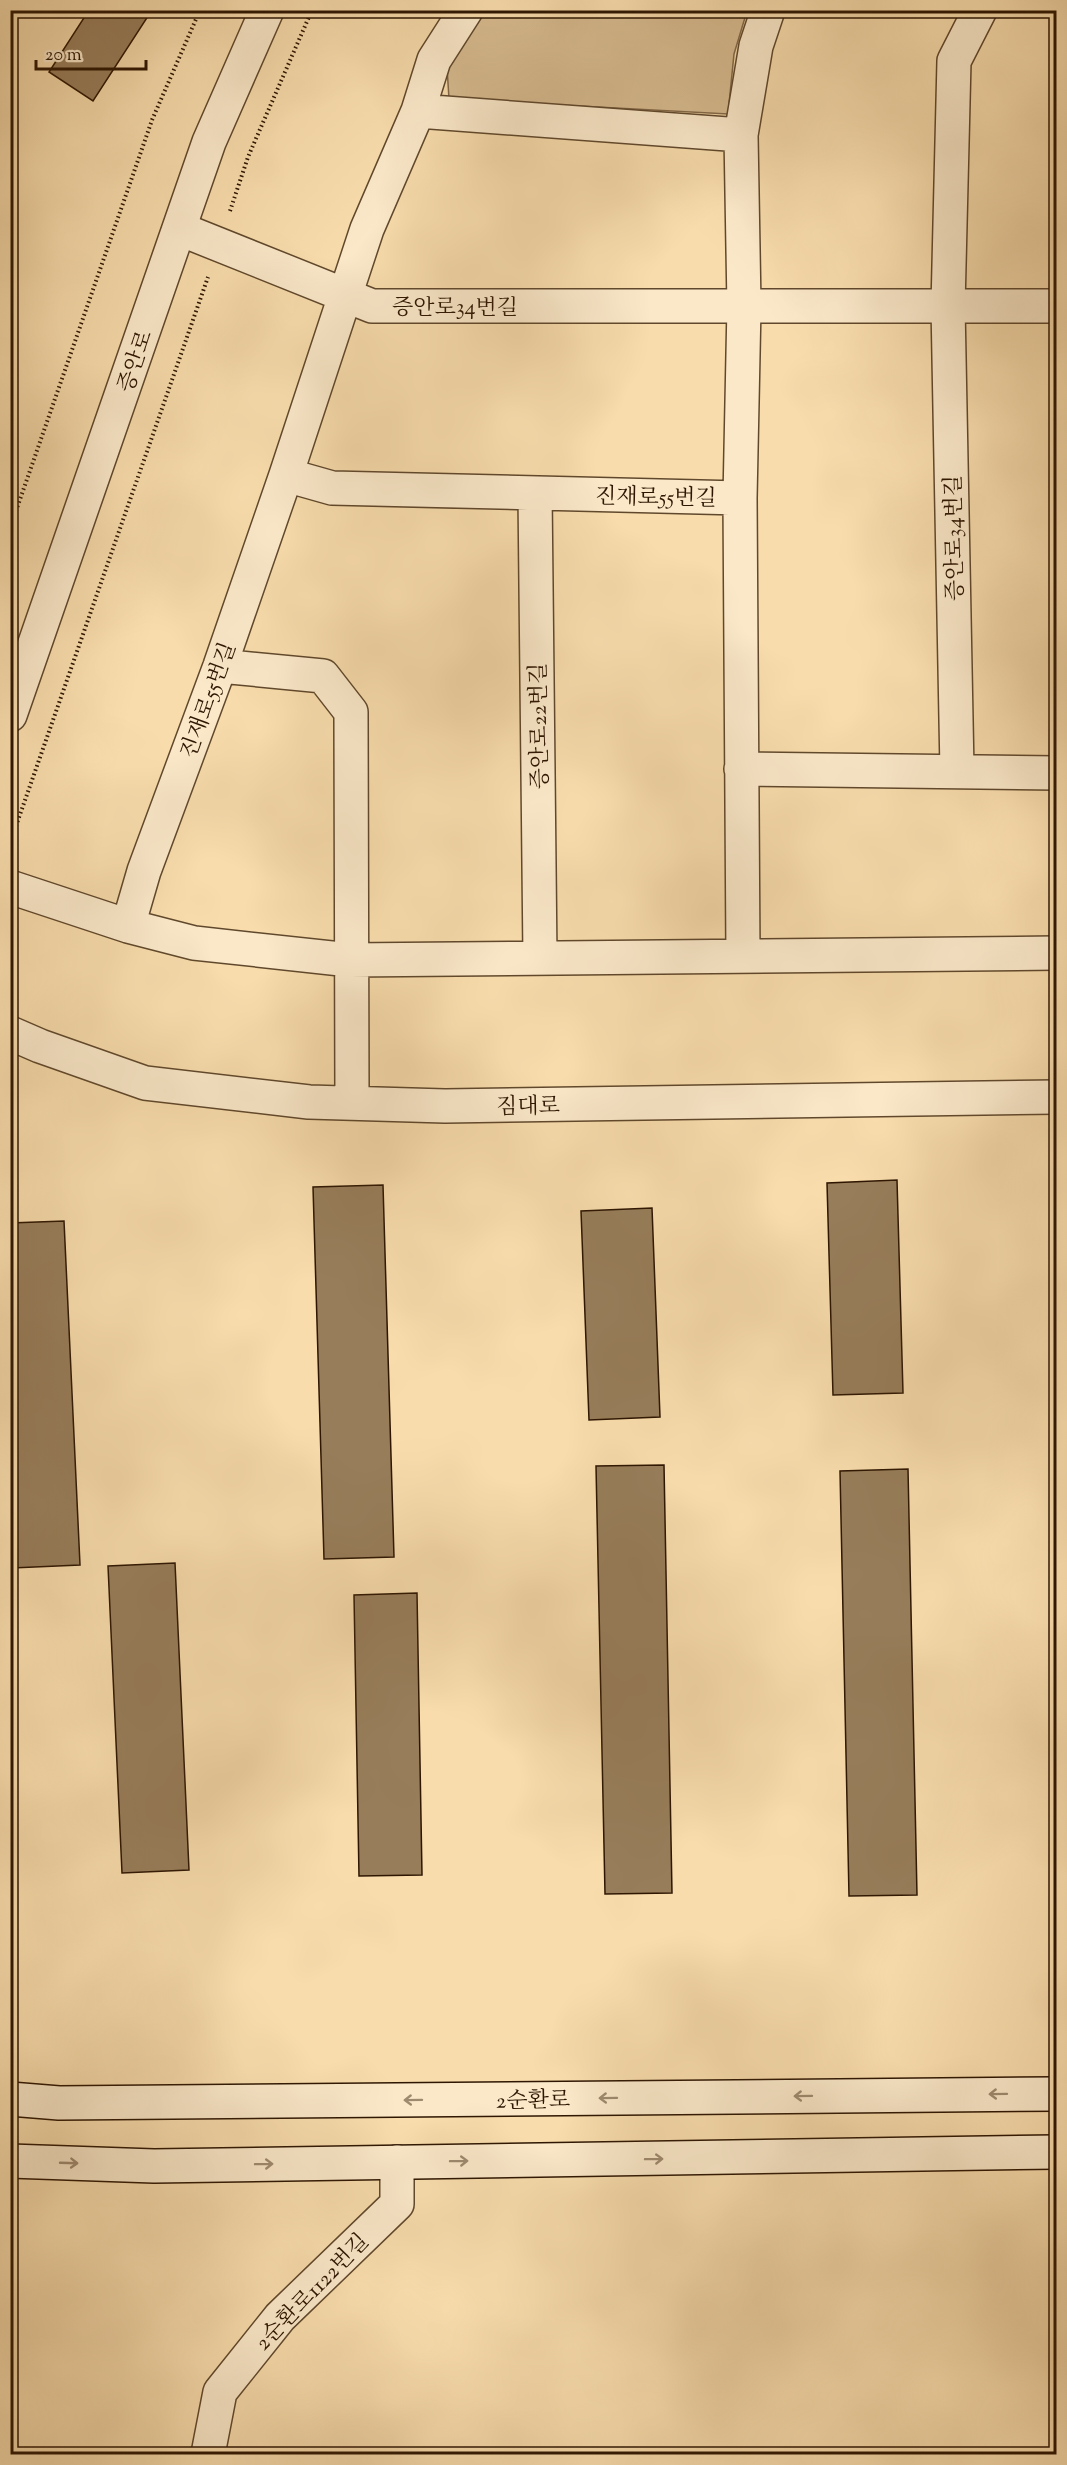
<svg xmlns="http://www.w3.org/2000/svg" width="1067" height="2465" viewBox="0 0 1067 2465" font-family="'Sorts Mill Goudy','Noto Serif KR',serif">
  <rect width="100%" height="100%" fill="#f8dcac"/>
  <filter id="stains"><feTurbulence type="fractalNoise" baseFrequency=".00333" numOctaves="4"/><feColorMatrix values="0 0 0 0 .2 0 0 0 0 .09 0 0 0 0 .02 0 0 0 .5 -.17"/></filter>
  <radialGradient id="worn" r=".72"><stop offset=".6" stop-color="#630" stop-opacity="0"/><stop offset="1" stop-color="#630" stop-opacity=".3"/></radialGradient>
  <path fill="#d6ba8f" stroke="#826848" stroke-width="1.5" d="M483,11H747L734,54L728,114L449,99L447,67Z"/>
  <path fill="#977d5a" stroke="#2e1602" stroke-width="1.5" d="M89,10H152L93,101L49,72Z
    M897,1180L903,1393L833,1395L827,1183Z
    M383,1185L394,1557L324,1559L313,1187Z
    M1054,1198H1056V1463H1054Z
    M652,1208L660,1417L589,1420L581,1211Z
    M64,1221L80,1565L12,1568L10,1223Z
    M664,1465L672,1893L605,1894L596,1466Z
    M908,1469L917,1895L849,1896L840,1471Z
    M175,1563L189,1870L122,1873L108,1566Z
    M417,1593L422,1875L359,1876L354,1595Z"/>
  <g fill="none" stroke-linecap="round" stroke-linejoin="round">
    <defs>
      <path id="minor" d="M418,111L741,135
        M180,229L372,306H1056
        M286,475L332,488L740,498
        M535,493L540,958
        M220,666L323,676L351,712L352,1103
        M741,769L1056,773
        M957,771L948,306L954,61L980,10
        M10,887L128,926L194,943L350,960L1056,953
        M128,926L144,871L220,666L286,475L367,229L418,111L434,60L466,10
        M743,956L740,498L744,306L741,135L756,46L768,10
        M10,1033L40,1046L145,1083L309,1102L445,1106L1056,1097
        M208,2454L220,2392L280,2317L397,2204V2162"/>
      <path id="tertiary" d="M10,715L209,142L267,10"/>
      <path id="secondary" d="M10,2099L59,2103L1056,2094
        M10,2161L154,2166L1056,2152"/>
    </defs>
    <use href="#minor" stroke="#60482c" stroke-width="36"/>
    <use href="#tertiary" stroke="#60482c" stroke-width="36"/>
    <use href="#secondary" stroke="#2e1602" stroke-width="36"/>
    <path stroke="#2e1602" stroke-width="4" stroke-dasharray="1.5 3" stroke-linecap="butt" d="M230,211L248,157L312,10
      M10,528L152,120L200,10
      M10,843L208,277"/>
    <use href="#minor" stroke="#fae8c9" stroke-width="33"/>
    <use href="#tertiary" stroke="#fae8c9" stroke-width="33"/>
    <use href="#secondary" stroke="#fae8c9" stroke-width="33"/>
  </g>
  <defs><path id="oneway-shaft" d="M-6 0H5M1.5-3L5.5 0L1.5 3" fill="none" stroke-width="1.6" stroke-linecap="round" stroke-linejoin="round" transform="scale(1.5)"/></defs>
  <g stroke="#9e8a6f">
    <use href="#oneway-shaft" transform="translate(998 2094) rotate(179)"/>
    <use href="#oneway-shaft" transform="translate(803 2096) rotate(179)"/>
    <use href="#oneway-shaft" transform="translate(608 2098) rotate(179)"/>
    <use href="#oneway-shaft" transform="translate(413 2100) rotate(179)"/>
    <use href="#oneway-shaft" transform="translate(654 2159) rotate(-1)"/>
    <use href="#oneway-shaft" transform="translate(459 2161) rotate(-1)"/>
    <use href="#oneway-shaft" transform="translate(69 2163) rotate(2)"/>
    <use href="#oneway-shaft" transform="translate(264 2164) rotate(-1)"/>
  </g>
  <g text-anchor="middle" stroke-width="4.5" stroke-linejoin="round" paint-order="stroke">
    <g font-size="22" fill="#2e1602" stroke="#fae8c9">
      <text x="455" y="314">증안로34번길</text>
      <text transform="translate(134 361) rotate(-71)" y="8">증안로</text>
      <text transform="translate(656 496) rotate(1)" y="8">진재로55번길</text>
      <text transform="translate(953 538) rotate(-91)" y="8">증안로34번길</text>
      <text transform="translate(207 700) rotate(-70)" y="8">진재로55번길</text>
      <text transform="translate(538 726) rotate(-91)" y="8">증안로22번길</text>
      <text transform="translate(528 1105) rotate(-1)" y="8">짐대로</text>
      <text transform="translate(533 2099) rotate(-1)" y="8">2순환로</text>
      <text transform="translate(311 2291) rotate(-46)" y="8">2순환로1122번길</text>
    </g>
  </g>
  <rect width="1067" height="2465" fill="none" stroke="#f8dcac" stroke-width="36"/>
  <rect x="12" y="12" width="1043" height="2441" fill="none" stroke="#2e1602" stroke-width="3"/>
  <rect x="18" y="18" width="1031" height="2429" fill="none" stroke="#2e1602" stroke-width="1.5"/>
  <path d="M36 60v9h110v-9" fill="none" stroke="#2e1602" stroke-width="3"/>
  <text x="45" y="60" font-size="18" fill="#2e1602" stroke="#fae8c9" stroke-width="4.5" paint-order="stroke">20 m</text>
  <rect width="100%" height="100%" filter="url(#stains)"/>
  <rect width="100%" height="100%" fill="url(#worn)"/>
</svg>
